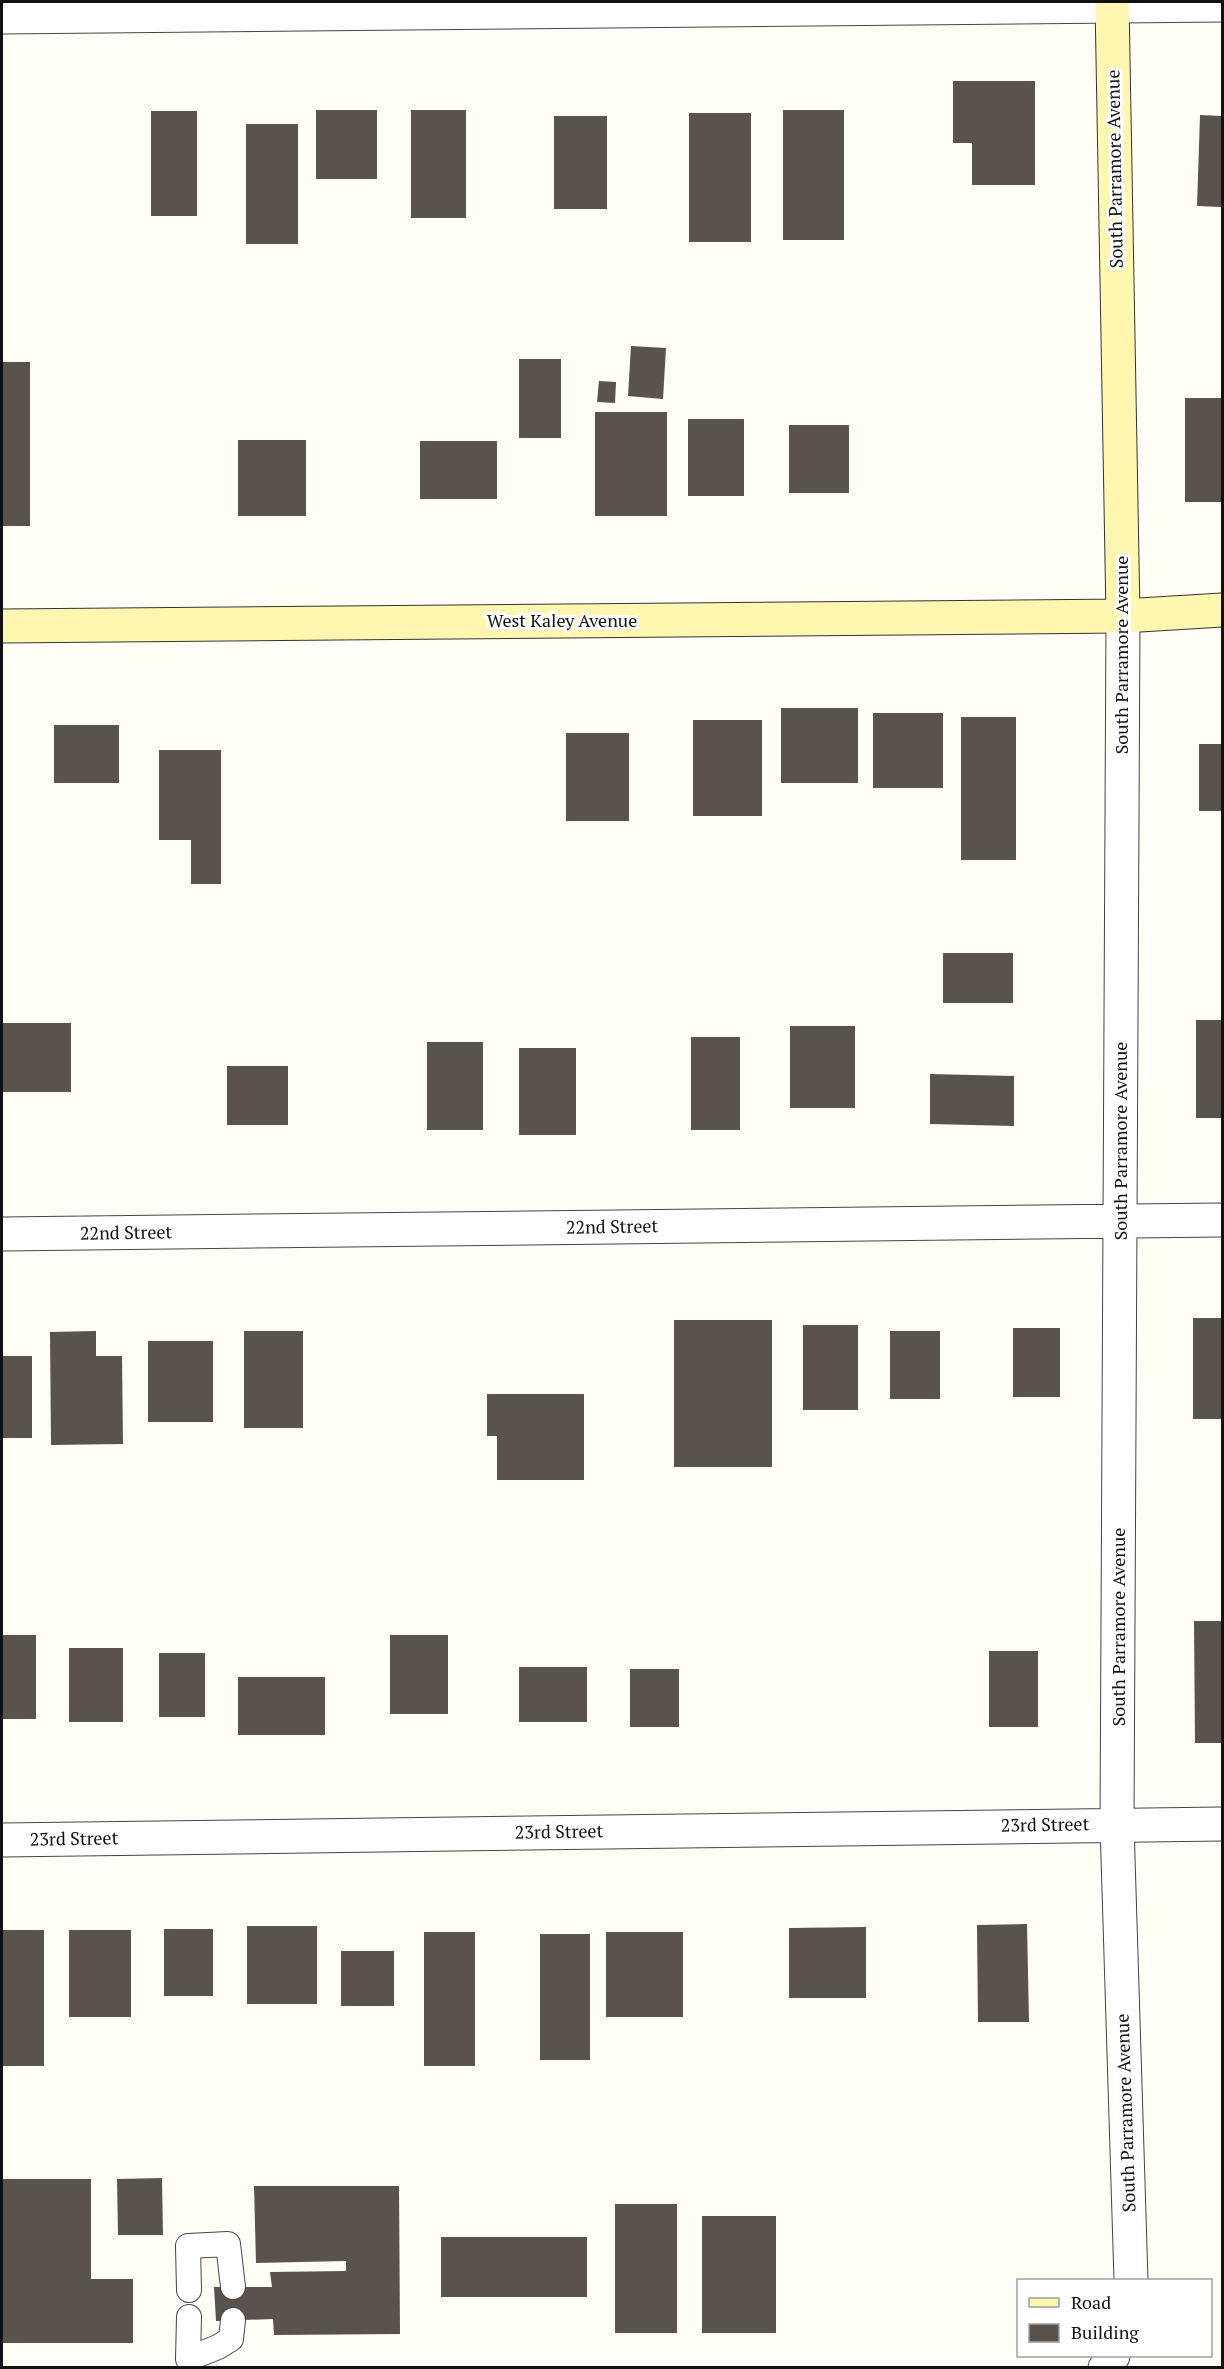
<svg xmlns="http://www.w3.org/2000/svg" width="1224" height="2369" viewBox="0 0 1224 2369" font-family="'PT Serif',serif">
  <rect width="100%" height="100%" fill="#fffdf5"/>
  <path fill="#5a524d" d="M953,81H1035V185H972V143H953Z
    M316,110H377V179H316Z
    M411,110H466V218H411Z
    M783,110H844V240H783Z
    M151,111H197V216H151Z
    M689,113H751V242H689Z
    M1200,115L1222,116L1221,207L1197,206Z
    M554,116H607V209H554Z
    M246,124H298V244H246Z
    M631,346L666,348L663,399L628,396Z
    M519,359H561V438H519Z
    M2,362H30V526H2Z
    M599,381L616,382L615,403L597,402Z
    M1185,398H1222V502H1185Z
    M595,412H667V516H595Z
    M688,419H744V496H688Z
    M789,425H849V493H789Z
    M238,440H306V516H238Z
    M420,441H497V499H420Z
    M781,708H858V783H781Z
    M873,713H943V788H873Z
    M961,717H1016V860H961Z
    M693,720H762V816H693Z
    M54,725H119V783H54Z
    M566,733H629V821H566Z
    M1199,744H1222V811H1199Z
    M159,750H221V884H191V840H159Z
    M943,953H1013V1003H943Z
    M1196,1020H1222V1118H1196Z
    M2,1023H71V1092H2Z
    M790,1026H855V1108H790Z
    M691,1037H740V1130H691Z
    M427,1042H483V1130H427Z
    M519,1048H576V1135H519Z
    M227,1066H288V1125H227Z
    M930,1074L1014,1076V1126L930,1124Z
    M1193,1318H1222V1419H1193Z
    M674,1320H772V1467H674Z
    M803,1325H858V1410H803Z
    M1013,1328H1060V1397H1013Z
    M96,1331V1356H122L123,1444L51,1445L50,1332Z
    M244,1331H303V1428H244Z
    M890,1331H940V1399H890Z
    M148,1341H213V1422H148Z
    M2,1356H32V1438H2Z
    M487,1394H584V1480H497V1436H487Z
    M1194,1621H1222V1743H1195Z
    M2,1635H36V1719H2Z
    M390,1635H448V1714H390Z
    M69,1648H123V1722H69Z
    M989,1651H1038V1727H989Z
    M159,1653H205V1717H159Z
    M519,1667H587V1722H519Z
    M630,1669H679V1727H630Z
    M238,1677H325V1735H238Z
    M1027,1924L1029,2022H978L977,1925Z
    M247,1926H317V2004H247Z
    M866,1927V1998H789V1928Z
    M164,1929H213V1996H164Z
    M2,1930H44V2066H2Z
    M69,1930H131V2017H69Z
    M424,1932H475V2066H424Z
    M606,1932H683V2017H606Z
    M540,1934H590V2060H540Z
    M341,1951H394V2006H341Z
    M162,2178L163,2235H118L117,2179Z
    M2,2179H91V2279H133V2343H2Z
    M254,2186H399L400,2334L274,2335L273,2319L216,2321L214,2287H272L270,2272L346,2271V2261L256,2263Z
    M615,2204H677V2333H615Z
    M702,2216H776V2333H702Z
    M441,2237H587V2297H441Z"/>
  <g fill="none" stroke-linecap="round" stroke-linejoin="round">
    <defs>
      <path id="lane" d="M189,2290L188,2246L228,2244L233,2287
        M189,2317L188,2359L218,2347L231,2339L233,2320"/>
      <path id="street" d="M2,17L1222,5
        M1123,616L1117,1825L1131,2280
        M2,1234L1222,1220
        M2,1840L1222,1824
        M1105,2368L1113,2356"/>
      <path id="secondary" d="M1112,2L1123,616
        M2,626L1123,616L1222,610"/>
    </defs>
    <use href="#lane" stroke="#444" stroke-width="26"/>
    <use href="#street" stroke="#444" stroke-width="35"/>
    <use href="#secondary" stroke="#333" stroke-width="35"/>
    <use href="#lane" stroke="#fff" stroke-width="24"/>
    <use href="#street" stroke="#fff" stroke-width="33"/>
    <use href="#secondary" stroke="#fff6b0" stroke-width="33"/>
  </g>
  <g text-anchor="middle" stroke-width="6" stroke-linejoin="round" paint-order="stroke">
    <g font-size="18" fill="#111" stroke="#fff">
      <text transform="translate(1115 169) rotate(-91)" y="6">South Parramore Avenue</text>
      <text x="562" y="627">West Kaley Avenue</text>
      <text transform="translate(1122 655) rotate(-90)" y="6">South Parramore Avenue</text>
      <text transform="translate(1121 1141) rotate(-90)" y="6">South Parramore Avenue</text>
      <text transform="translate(612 1227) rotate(-1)" y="6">22nd Street</text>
      <text transform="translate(126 1233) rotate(-1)" y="6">22nd Street</text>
      <text transform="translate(1119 1627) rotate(-90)" y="6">South Parramore Avenue</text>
      <text transform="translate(1045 1825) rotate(-1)" y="6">23rd Street</text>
      <text transform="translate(559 1832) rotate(-1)" y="6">23rd Street</text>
      <text transform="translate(74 1839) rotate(-1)" y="6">23rd Street</text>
      <text transform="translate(1126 2113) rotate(-92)" y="6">South Parramore Avenue</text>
    </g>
  </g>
  <rect width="1224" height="2369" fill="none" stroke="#111111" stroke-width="6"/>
  <rect x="1017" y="2279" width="195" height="78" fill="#ffffff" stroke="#a0a0a0" stroke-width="1.5"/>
  <rect x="1029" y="2298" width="30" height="9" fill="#fff6b0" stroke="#a0a0a0" stroke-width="1.5"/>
  <text x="1071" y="2309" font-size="18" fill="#111111">Road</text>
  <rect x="1029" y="2324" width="30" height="18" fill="#5a524d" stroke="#a0a0a0" stroke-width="1.5"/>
  <text x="1071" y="2339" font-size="18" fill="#111111">Building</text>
</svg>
